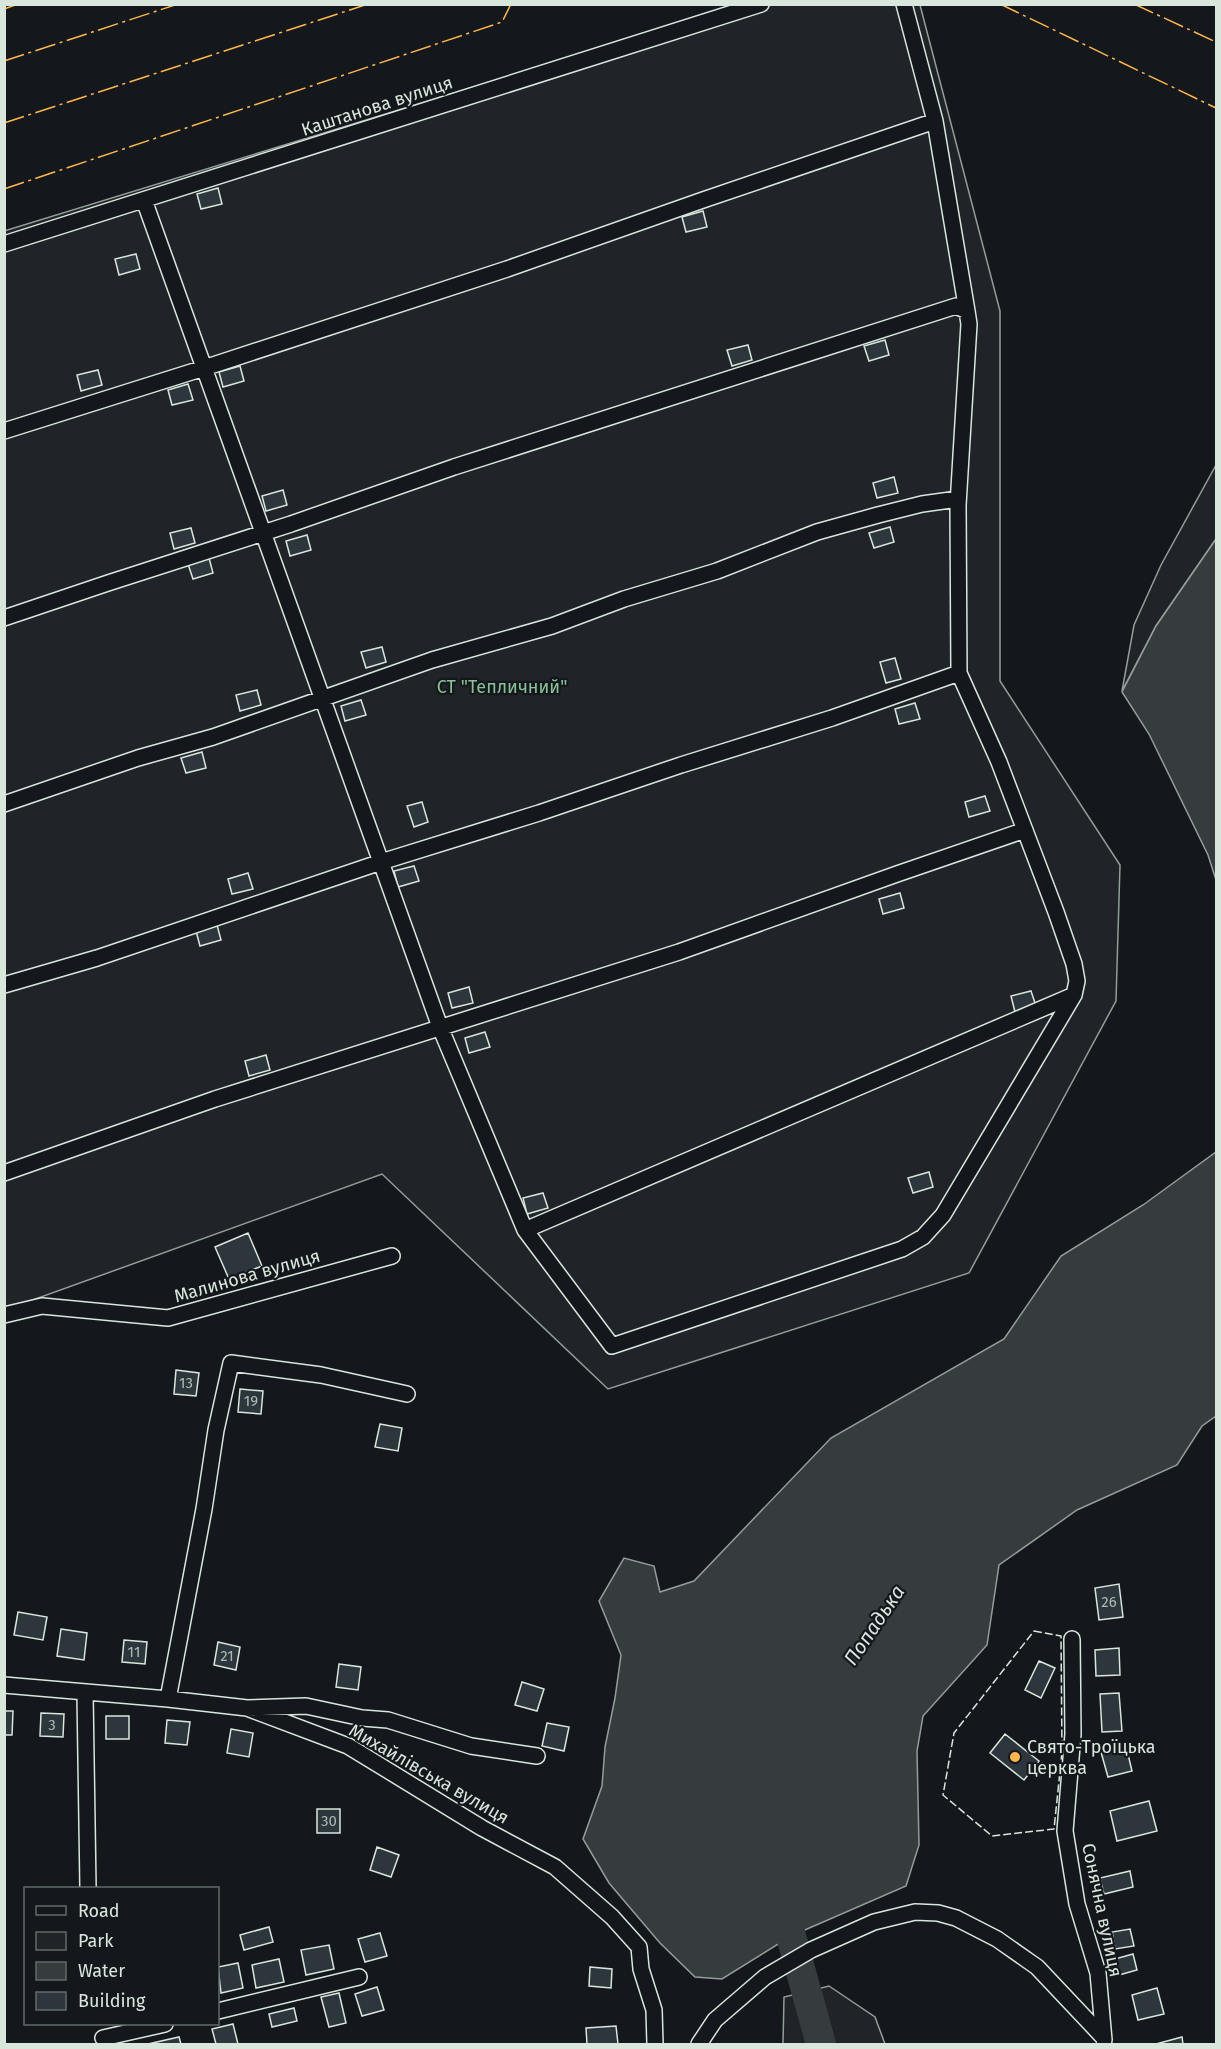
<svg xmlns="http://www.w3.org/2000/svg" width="1221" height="2049" viewBox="0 0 1221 2049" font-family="'Fira Sans',sans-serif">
  <rect width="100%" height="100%" fill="#14181c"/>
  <path fill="#202428" stroke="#939e99" stroke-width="1.5" d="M741,5H920L1000,311V681L1120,865L1116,1001L969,1273L608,1389L382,1174L5,1310L4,231Z
    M1216,465V539L1156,626L1122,691L1134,625L1161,565Z
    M829,1986L875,2017L885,2044H783L784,1997Z"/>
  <path fill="#363b3e" stroke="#939e99" stroke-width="1.5" d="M1216,539V880L1208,855L1149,734L1122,692L1156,626Z
    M1216,1152V1416L1202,1426L1177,1465L1077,1510L999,1565L987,1645L923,1716L917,1751L919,1845L906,1886L791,1936L722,1979L695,1977L660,1943L609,1883L583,1839L602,1786L605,1747L615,1698L621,1655L599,1601L624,1558L654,1566L660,1592L694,1581L831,1438L1004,1339L1061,1256L1143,1205Z"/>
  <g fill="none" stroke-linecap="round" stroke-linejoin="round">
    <path stroke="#363b3e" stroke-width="30" d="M783,1898L791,1936L821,2044"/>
  </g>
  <path fill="#2c363c" stroke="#d8e6dc" stroke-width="1.5" d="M218,188L222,204L201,209L197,194Z
    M703,211L707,227L686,232L682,217Z
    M136,254L140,269L119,275L115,259Z
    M885,340L889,355L869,361L864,346Z
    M748,345L752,360L732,366L727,350Z
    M240,366L244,381L223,387L219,372Z
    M98,370L102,385L81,391L77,375Z
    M188,384L193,400L172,405L168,390Z
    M894,477L898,493L877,498L873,483Z
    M283,490L287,505L266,511L262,496Z
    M890,527L894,542L874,548L869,533Z
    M191,528L195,543L174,549L170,533Z
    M307,535L311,550L290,556L286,541Z
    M209,558L213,573L193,579L188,564Z
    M382,647L386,662L366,668L361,652Z
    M895,658L901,679L886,683L880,662Z
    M257,690L261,705L240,711L236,695Z
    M361,700L366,715L345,721L341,706Z
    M915,703L920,719L899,724L895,709Z
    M202,752L206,768L186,773L181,758Z
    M985,796L990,811L969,817L965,802Z
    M422,802L428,822L414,827L407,806Z
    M414,866L419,881L398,887L394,871Z
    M248,873L253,889L232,894L228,879Z
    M900,893L904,908L883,914L879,899Z
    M217,925L221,940L200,946L196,931Z
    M469,987L473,1003L452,1008L448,993Z
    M1031,991L1036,1006L1015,1012L1011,996Z
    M485,1032L490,1047L469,1053L465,1038Z
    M266,1055L270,1070L249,1076L245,1061Z
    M929,1172L933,1187L913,1193L908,1178Z
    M543,1193L548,1208L527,1214L523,1198Z
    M248,1233L262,1266L229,1279L215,1247Z
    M176,1370L199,1373L196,1396L174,1394Z
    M240,1389L263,1391L261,1414L238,1412Z
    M380,1424L402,1428L398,1451L375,1447Z
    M1119,1584L1123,1617L1099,1620L1095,1588Z
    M18,1612L47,1617L43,1640L14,1635Z
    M61,1629L87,1633L84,1660L57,1656Z
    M124,1640L147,1642L145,1664L122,1662Z
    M218,1642L240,1647L236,1670L214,1665Z
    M1119,1648L1120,1675L1096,1676L1095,1650Z
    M1039,1661L1055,1668L1041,1698L1025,1690Z
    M339,1664L361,1667L358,1690L336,1687Z
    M522,1682L544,1689L537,1711L515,1705Z
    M1119,1693L1122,1731L1102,1732L1100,1694Z
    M4,1711H13L12,1735H4Z
    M41,1713L64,1714L63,1737L40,1736Z
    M106,1716H129V1739H106Z
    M167,1720L190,1722L187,1745L165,1743Z
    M547,1723L569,1727L564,1751L542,1746Z
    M231,1729L253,1733L249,1757L227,1753Z
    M1005,1734L1039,1761L1024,1780L990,1753Z
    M1126,1746L1132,1771L1108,1777L1101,1752Z
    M1149,1801L1157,1831L1117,1841L1110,1811Z
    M317,1809H340V1833H317Z
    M377,1847L399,1855L391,1877L370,1870Z
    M1130,1871L1133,1887L1104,1894L1100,1878Z
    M269,1927L273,1942L244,1950L240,1935Z
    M1130,1929L1134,1946L1115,1949L1112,1932Z
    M380,1933L387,1956L365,1962L358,1939Z
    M329,1945L334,1969L306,1975L301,1950Z
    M1133,1954L1137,1970L1119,1975L1115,1959Z
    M279,1959L284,1982L256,1988L252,1965Z
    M238,1963L243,1988L221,1993L218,1967Z
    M590,1967L612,1969L611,1988L589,1986Z
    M377,1987L384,2010L362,2016L355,1994Z
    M1157,1988L1164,2014L1138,2020L1132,1995Z
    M339,1993L346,2023L329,2027L321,1997Z
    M294,2008L297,2021L272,2027L269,2014Z
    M233,2024L238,2044H216L212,2029Z
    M616,2026L618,2044H587L586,2028Z
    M179,2037L181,2044H148Z
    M1182,2037L1183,2044H1156Z"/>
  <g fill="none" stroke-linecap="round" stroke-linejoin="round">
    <defs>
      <path id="minor" d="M904,4L935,121
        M144,200L440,1027L525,1230L612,1346L902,1249L923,1237L943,1215L1074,995L1077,981L1074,964L1056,912L999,762L959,673
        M4,244L761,4
        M4,431L204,368L507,269L703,200L935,121L967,311
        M4,618L108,583L291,524L454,467L956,306L967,311L969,324L958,505L959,673L832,718L681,765L539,813L381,862L97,958L4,985
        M4,804L138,758L213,737L432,660L552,626L624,599L717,571L817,532L878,515L922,504L958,499
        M4,1173L215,1099L679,952L897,874L1025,830
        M525,1230L1074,995
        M4,1315L42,1306L168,1318L392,1256
        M1072,1639L1073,1734L1065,1831L1077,1904L1098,1973L1104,2040
        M4,1685L168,1699L247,1708L306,1706L362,1718L388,1720L471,1746L537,1756
        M85,1693L88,1888
        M168,1699L204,1509L216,1430L231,1363L321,1375L407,1394
        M247,1708L348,1746L482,1828L555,1867L612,1917L639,1947L641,1969L654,2010L655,2044
        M218,2011L359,1977
        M103,2038L165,2024
        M699,2044L715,2020L765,1977L811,1950L874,1922L915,1912L938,1913L956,1918L997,1939L1037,1967L1103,2037"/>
    </defs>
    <use href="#minor" stroke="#d8e6dc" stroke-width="18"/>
    <use href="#minor" stroke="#14181c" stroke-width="15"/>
    <path stroke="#d8e6dc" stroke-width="1.5" stroke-dasharray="8 3" stroke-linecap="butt" d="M1034,1631L1061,1636L1062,1752L1054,1829L992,1836L943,1795L954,1733Z"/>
    <path stroke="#ffb74d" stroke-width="1.5" stroke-dasharray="21 4.5 3 4.5" stroke-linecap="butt" d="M1000,4L1216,108
      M1134,4L1216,42
      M4,9L18,4
      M4,61L178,4
      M4,123L368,4
      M4,189L502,22L511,4"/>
  </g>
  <circle fill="#ffb74d" stroke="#14181c" stroke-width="2" cx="1015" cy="1757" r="6"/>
  <g text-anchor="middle" stroke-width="4.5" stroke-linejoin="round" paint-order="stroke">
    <g font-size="15" fill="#adbab4">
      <text x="186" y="1388">13</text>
      <text x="251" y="1406">19</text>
      <text x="1109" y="1607">26</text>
      <text x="134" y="1657">11</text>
      <text x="227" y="1661">21</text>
      <text x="52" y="1730">3</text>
      <text x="329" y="1826">30</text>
    </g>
    <g font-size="18" fill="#d8e6dc" stroke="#14181c">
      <text transform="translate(377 106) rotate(-18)" y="6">Каштанова вулиця</text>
      <text transform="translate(247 1276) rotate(-16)" y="6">Малинова вулиця</text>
      <text transform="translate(429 1774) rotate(30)" y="6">Михайлівська вулиця</text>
      <text transform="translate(1102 1910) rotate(78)" y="6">Сонячна вулиця</text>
    </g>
    <g font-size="18" fill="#8ac095" stroke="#14181c">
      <text x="502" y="693">СТ "Тепличний"</text>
    </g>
    <g font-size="18" fill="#d8e6dc" stroke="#14181c" text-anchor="start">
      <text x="1027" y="1753">Свято-Троїцька<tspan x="1027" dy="21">церква</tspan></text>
    </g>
    <g font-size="20" font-style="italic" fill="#d8e6dc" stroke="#14181c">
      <text transform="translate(874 1625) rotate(-56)" y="7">Попадька</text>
    </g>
  </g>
  <rect width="1221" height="2049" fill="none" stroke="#d8e6dc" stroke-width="12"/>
  <rect x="24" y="1887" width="195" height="138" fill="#14181c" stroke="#626a69" stroke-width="1.5"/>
  <rect x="36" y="1906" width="30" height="9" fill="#14181c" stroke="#626a69" stroke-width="1.5"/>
  <text x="78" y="1917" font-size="18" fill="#d8e6dc">Road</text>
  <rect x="36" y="1932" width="30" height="18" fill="#202428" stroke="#626a69" stroke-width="1.5"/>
  <text x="78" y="1947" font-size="18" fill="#d8e6dc">Park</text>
  <rect x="36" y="1962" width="30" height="18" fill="#363b3e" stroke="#626a69" stroke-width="1.5"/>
  <text x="78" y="1977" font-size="18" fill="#d8e6dc">Water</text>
  <rect x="36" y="1992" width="30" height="18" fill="#2c363c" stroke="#626a69" stroke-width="1.5"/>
  <text x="78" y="2007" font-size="18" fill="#d8e6dc">Building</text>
</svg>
